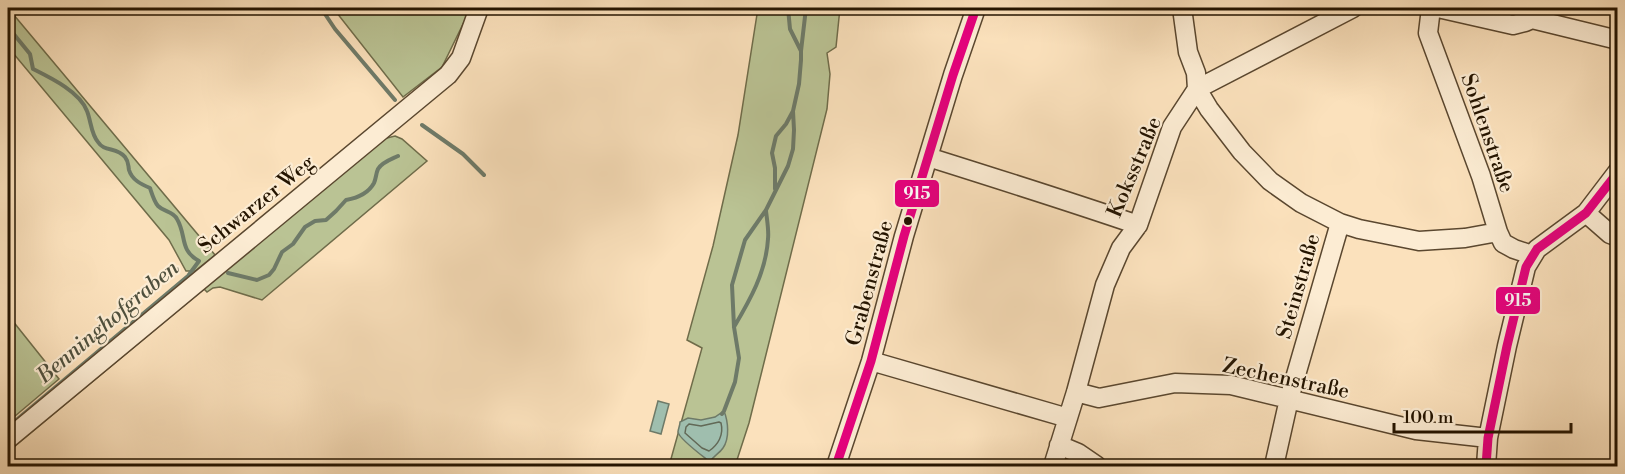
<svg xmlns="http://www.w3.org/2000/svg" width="1625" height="474" viewBox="0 0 1625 474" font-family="'Libre Bodoni',serif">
  <rect width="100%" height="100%" fill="#fbe1bc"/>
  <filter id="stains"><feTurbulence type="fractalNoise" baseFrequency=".00333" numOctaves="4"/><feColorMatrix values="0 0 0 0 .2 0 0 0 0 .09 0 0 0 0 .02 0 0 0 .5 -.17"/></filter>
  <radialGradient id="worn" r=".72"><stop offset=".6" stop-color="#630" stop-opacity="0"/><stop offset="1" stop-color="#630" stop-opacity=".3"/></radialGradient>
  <path fill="#bac394" stroke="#6f6c4a" stroke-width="1.5" d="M8,8L215,255L195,271H186L169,240L8,47Z
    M333,8H469L465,20L442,67L403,97Z
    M758,8H840L836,47L827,53L830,74L827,109L749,423L735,466H669L702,348L687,340L713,246L738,135Z
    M395,136L402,139L427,161L262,300L220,287L213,288L207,292L204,289L8,452V445L375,141Z
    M8,315L59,379L8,422Z"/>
  <path fill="#9fbeae" stroke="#6e7a68" stroke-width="1.5" d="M658,401L669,404L661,434L650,431Z
    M724,411C728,421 730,438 723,448C719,454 714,455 710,462C704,457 679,439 678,432C678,429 680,426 680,422L688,418L701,420L715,417Z"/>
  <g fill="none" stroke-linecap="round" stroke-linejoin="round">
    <path stroke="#626957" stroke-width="1.5" d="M719,422L721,423C724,435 718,445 709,451L702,448L685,433L686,427L689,424L701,426Z"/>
    <path stroke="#6e7a68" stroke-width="4" d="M321,8L335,29L395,100
      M8,27L30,54L33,69C51,78 80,92 87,111C91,121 91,134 98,142C104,152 117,147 125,157C129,162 128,165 129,170C132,180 141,184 150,188C152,194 154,201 158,206C164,212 173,211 177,219C187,236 179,250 199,261L188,276L8,427
      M801,51L806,8
      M422,125L463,154L484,175
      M775,189V168L772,153L776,136L786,124L793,111L799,84L801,60V51L790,29L788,8
      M228,273L257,280L269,275L274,269L282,252L293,244L305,227L315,221L326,220L336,211L346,200C357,198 368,194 374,183C376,179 376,173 378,169C382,162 392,159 398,156
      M734,327C750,300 766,272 768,239C769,230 767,220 766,211
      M722,414L724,411L735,382L739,358L734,327L732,285L745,240L766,210L788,166L793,149L794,130L793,111"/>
    <defs>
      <path id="minor" d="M1182,8L1188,52L1196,73L1197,89L1209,109L1242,152L1270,181L1301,203L1340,223L1359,229L1419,241L1465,238L1498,232
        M1431,8L1428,33L1481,176L1498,232L1503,243L1514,249L1532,255
        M1438,8L1513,25L1525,22L1532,19
        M1532,19L1618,40
        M928,157C998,179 1068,201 1138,225
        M1586,213L1610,234L1618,237
        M871,361L1068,418
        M1076,392L1099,398L1175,383L1231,385L1416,430L1488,438
        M8,439L448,75L461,58L479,8
        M1059,445L1078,453L1097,466
        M836,466L871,361L904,236L953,75L976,8
        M1053,466L1076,392L1105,285L1121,248L1138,225L1172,127L1197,89L1353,8
        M1274,466L1289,399L1340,223
        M1486,466L1488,438L1507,346L1526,267L1537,249L1586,213L1618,171"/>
    </defs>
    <use href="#minor" stroke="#5a472f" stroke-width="21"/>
    <use href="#minor" stroke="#fcecd3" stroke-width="18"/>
    <defs>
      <path id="bus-1" d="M836,466L871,361L904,236L953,75L976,8
        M1486,466L1488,438L1507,346L1526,267L1537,249L1586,213L1618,172"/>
    </defs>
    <use href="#bus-1" stroke="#fcecd3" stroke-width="14"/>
    <use href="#bus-1" stroke="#e5007d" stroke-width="9"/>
  </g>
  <circle fill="#241400" stroke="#fcecd3" stroke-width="2" cx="908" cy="221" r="5"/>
  <g text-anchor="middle" stroke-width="4.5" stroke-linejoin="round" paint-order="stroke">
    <g font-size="21" fill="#241400" stroke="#fcecd3">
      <text transform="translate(1488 133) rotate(71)" y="7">Sohlenstraße</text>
      <text transform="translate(1134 167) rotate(-67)" y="7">Koksstraße</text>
      <text transform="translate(256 204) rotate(-39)" y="7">Schwarzer Weg</text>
      <text transform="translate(869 283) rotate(-75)" y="7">Grabenstraße</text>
      <text transform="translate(1298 286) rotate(-74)" y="7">Steinstraße</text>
      <text transform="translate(1286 378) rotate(12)" y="7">Zechenstraße</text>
    </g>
    <g font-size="22" font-style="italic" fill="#4f503d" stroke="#fcecd3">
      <text transform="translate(107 321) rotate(-40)" y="8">Benninghofgraben</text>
    </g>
  </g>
  <g stroke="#fcecd3" stroke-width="2">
    <rect x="894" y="179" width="46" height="29" rx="6" fill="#e5007d"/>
    <rect x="1495" y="286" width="46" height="29" rx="6" fill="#e5007d"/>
  </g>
  <g font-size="16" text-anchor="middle" font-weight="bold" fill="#fff">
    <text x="917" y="199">915</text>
    <text x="1518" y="306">915</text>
  </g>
  <rect width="1625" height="474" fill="none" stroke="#fbe1bc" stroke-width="30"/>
  <rect x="9" y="9" width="1607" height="456" fill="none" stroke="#241400" stroke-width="3"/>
  <rect x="15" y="15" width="1595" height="444" fill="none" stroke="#241400" stroke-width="1.5"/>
  <path d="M1394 423v9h177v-9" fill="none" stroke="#241400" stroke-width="3"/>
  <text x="1403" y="423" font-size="18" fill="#241400" stroke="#fcecd3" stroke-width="4.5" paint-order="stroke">100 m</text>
  <rect width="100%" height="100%" filter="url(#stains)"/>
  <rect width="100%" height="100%" fill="url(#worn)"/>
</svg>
